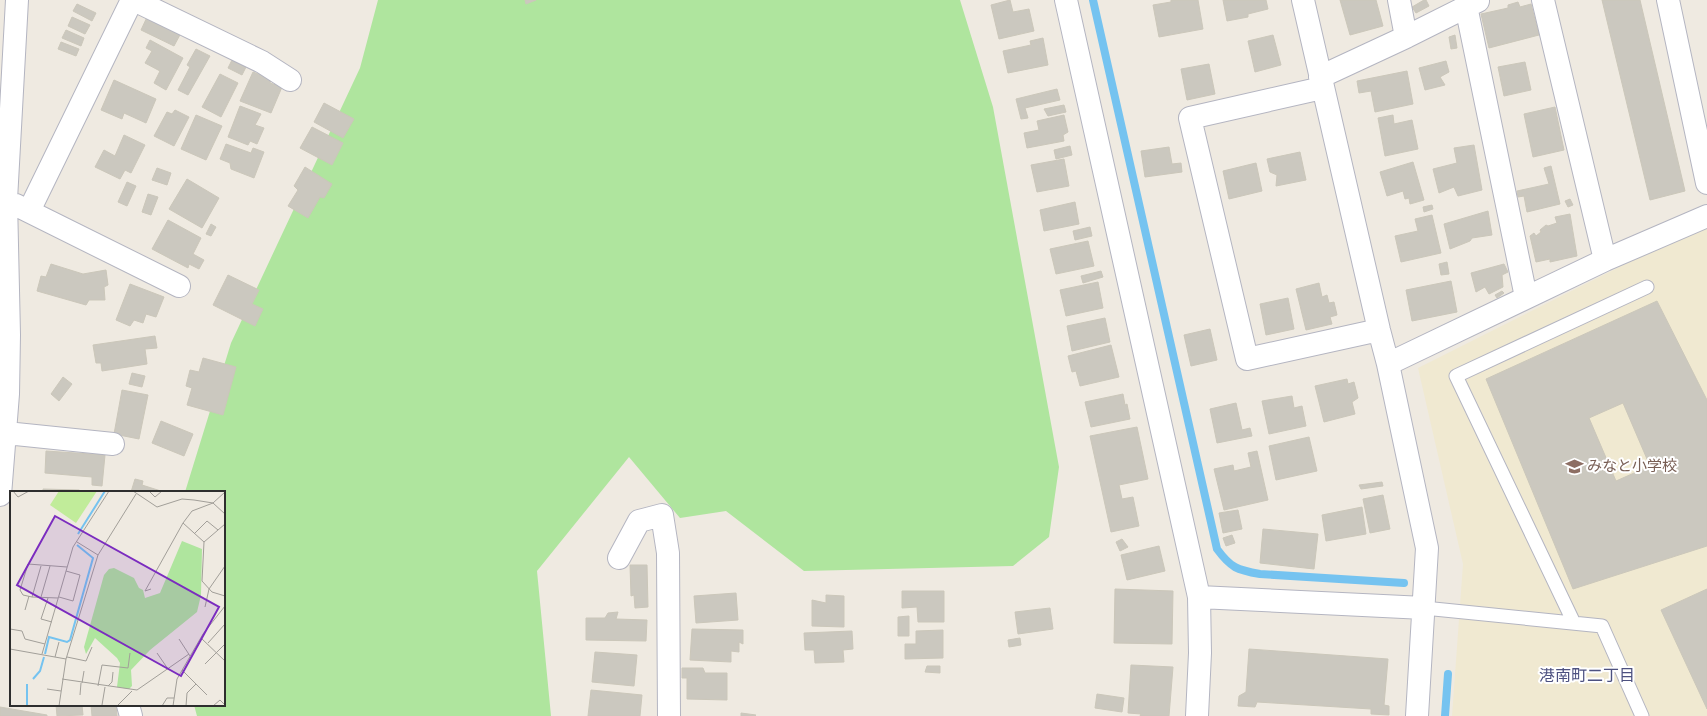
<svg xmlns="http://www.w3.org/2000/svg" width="1707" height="716" viewBox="0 0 1707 716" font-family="'Exo 2','Noto Sans JP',sans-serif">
  <rect width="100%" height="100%" fill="#efeae1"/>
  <path fill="#f0e9d1" d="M1707,223V716H1452L1463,564L1418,368Z"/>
  <path fill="#afe59e" d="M378,0H960L993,107L1059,467L1049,537L1013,566L804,571L726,511L680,518L629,457L537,571L551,716H197L194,705H224V492H185L231,343L360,68Z"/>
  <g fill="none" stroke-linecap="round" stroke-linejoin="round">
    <path stroke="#75c3f0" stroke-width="8" d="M1093,0L1217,549C1231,568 1237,570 1260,574L1404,583
      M1445,716L1448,674"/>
  </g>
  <path fill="#cbc8bf" stroke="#cbc7ba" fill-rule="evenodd" d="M525,0H536L526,4Z
    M1010,0L1013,12L1029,9L1034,31L999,39L991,5Z
    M1171,0H1198L1203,29L1159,37L1153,5L1171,2Z
    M1223,0H1266L1268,9L1248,14V17L1227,21Z
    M1340,0H1376L1383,26L1350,35Z
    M1424,0H1426L1429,6L1416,13L1412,7Z
    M1602,0H1640L1685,191L1650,200Z
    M1518,2L1520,7L1531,4L1539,35L1489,48L1481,14L1508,8V5Z
    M77,4L96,13L92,21L73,11Z
    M148,15L182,31L174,46L141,30Z
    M72,17L90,25L85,34L68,26Z
    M66,30L84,38L81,46L62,38Z
    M1273,35L1281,65L1255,72L1248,41Z
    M1455,35L1457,48L1451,49L1449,37Z
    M1043,38L1048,65L1008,73L1003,51L1031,45L1030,41Z
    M150,40L183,58L166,90L154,83L160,71L145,63L152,51L146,48Z
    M61,42L79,49L76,56L58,49Z
    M196,49L210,56L188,95L178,90L190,67L187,65Z
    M233,58L247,65L242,75L228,68Z
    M1446,61L1449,72L1440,77L1445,85L1425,90L1419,68Z
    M1525,62L1531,90L1504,96L1498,67Z
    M1209,64L1215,94L1187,100L1181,69Z
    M1407,71L1413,104L1375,112L1371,91L1359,93L1357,81Z
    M253,72L271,79L270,83L282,87L271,113L240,101Z
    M220,74L238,83L221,117L202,107Z
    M114,80L156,99L146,123L124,113L122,119L101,110Z
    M1057,89L1060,100L1025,108L1028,118L1021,119L1016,99Z
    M324,103L354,119L343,138L314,122Z
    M1064,105L1066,112L1048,116L1044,109Z
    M240,106L261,114L255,125L264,128L257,144L250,141L248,145L228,137Z
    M1555,107L1564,150L1533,157L1524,114Z
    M175,110L189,117L174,146L154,136L167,112L172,114Z
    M196,115L222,126L206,160L181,149Z
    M1064,115L1068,132L1063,135L1064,141L1027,148L1024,133L1039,130L1037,121Z
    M1393,115L1394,124L1412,120L1418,149L1385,156L1378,118Z
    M312,127L343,143L332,165L300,148Z
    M124,135L145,145L131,173L125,170L120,179L95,167L104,150L115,156Z
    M226,144L251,153L253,148L264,152L254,178L231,169L230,163L220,159Z
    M1474,145L1482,190L1458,196L1454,187L1439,193L1433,169L1457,163L1454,148Z
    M1070,146L1072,155L1056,159L1054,150Z
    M1169,147L1172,164L1181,163L1182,172L1145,177L1141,151Z
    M1300,152L1306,180L1276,186L1277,175L1270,172L1267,159Z
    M1064,159L1069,186L1037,192L1031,165Z
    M1413,162L1424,200L1410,204L1409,198L1405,199L1403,191L1387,196L1380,172Z
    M1256,163L1262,191L1229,199L1223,171Z
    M1551,166L1560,204L1527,212L1524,196L1518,197L1517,191L1549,184L1544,168Z
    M305,167L332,184L324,198L320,197L308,218L288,206L298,190L294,186Z
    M157,168L171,173L167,185L152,180Z
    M187,179L219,198L202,228L169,209Z
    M127,182L136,186L127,206L118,202Z
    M148,194L158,197L151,215L142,212Z
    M1570,199L1573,205L1568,207L1565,201Z
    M1075,202L1079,224L1044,231L1040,210Z
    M1432,205L1433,209L1424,212L1423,207Z
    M1488,211L1492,235L1472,238L1470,241L1450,249L1444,224Z
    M1570,214L1577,256L1550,262V259L1536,262L1530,236L1534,233L1536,236L1541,232L1540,230L1546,225L1548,226L1557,223L1555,217Z
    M1432,215L1441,253L1401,262L1395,236L1418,231L1415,219Z
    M168,220L201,238L193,254L204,260L199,269L189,264L188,268L152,249Z
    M211,224L216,227L211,236L206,234Z
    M1090,227L1092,236L1075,240L1073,231Z
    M1088,241L1094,266L1056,274L1050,249Z
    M1447,262L1449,274L1441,275L1439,264Z
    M51,264L83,274L106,270L108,285L104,287L105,300H89L86,305L37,291L41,276L46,277Z
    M1504,264L1508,272L1502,275L1503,287L1489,294L1485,287L1476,292L1471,273Z
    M1101,271L1103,277L1083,283L1081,276Z
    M228,275L259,290L252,304L263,309L255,326L213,305Z
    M1451,281L1457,312L1412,321L1406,290Z
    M1098,282L1103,308L1066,316L1060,290Z
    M1319,283L1322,297L1327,295L1329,303L1334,302L1337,315L1330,317L1332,324L1306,330L1296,289Z
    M130,284L164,297L156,317L146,314L143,323L134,320L130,326L116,320Z
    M1502,291L1504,293L1497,298L1495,295Z
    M1288,298L1294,329L1266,335L1260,304Z
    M1657,301L1707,400V546L1573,589L1486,379ZM1623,403L1650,466L1616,481L1589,418Z
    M1105,318L1110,342L1072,351L1067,326Z
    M1210,329L1217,360L1191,366L1184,335Z
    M155,336L157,348L145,349L147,364L102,371L101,363H96L93,345Z
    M1111,345L1119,377L1080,386L1076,371L1072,372L1068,356Z
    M203,358L236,367L223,415L187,405L192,388L186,386L190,370L199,372Z
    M132,373L145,376L142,387L129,384Z
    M63,377L72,384L59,401L51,394Z
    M1347,379L1348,384L1354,382L1358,398L1352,402L1355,414L1324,422L1315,386Z
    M122,390L148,395L139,439L114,434Z
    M1123,394L1125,405L1127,404L1130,419L1091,427L1085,402Z
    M1292,396L1294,408L1302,406L1306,426L1269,434L1262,401Z
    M1236,403L1242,430L1250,428L1252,436L1217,443L1210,409Z
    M161,421L193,434L184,456L152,443Z
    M1137,427L1148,479L1119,485L1122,499L1133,497L1139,526L1111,532L1090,436Z
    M1309,437L1317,471L1276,480L1269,446Z
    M46,451L105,455L102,486L92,485V477L45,473Z
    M1257,451L1268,500L1224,510L1214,469L1233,465L1234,471L1251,467L1248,453Z
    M135,479L143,481L142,485L164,492H131Z
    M1382,482L1383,486L1361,489L1359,485Z
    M43,489L79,490L82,492H43Z
    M1383,495L1390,529L1370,533L1363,499Z
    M1362,507L1366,534L1326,541L1322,515Z
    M1238,510L1242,529L1223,533L1219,513Z
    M1263,529L1318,534L1314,569L1260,563Z
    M1232,535L1235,543L1226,546L1223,538Z
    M1122,539L1128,547L1120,551L1116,542Z
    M1159,546L1165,571L1127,580L1121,555Z
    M630,565H647L648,607L635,608L634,595L631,596Z
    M1115,589L1173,591L1172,644L1114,643Z
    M1707,589V709L1661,610Z
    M902,591H944V622H918L917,607L902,608Z
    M736,593L738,620L696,623L694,596Z
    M826,595L844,596V627L812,626V600L826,603Z
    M1050,608L1053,629L1018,634L1015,612Z
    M618,612L616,619L647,620L646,641L586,640V618H605L608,613Z
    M909,616V636H898V617Z
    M692,629L743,630V644L739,642V652L731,651V662L690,660Z
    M943,630V658L905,659V644H916V631Z
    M852,631L853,649L843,650L844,662L815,663L814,650H805L804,633Z
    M1020,638L1021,645L1009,647L1008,640Z
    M1249,649L1388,659L1384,705L1389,706V715L1371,714V709L1257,702L1255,707L1238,706L1239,696L1246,692Z
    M595,652L637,655L634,686L592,682Z
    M1131,665L1173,667L1169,716H1140L1141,714L1128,713Z
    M927,666H940V673L925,672Z
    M682,668H703L705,673H727V700L687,699V678H682Z
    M591,690L642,695L640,716H588Z
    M1097,694L1124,698L1122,712L1095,708Z
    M56,705H82L83,715L57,716Z
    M91,705H116L117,716H92Z
    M0,707L47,715V716H0Z
    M741,713L756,715L755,716H741Z"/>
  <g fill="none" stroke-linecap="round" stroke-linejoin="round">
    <defs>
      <path id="service" d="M1424,608L1602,626L1642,716
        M1574,623L1456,376L1647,287"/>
      <path id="minor" d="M134,0L262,62L290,80
        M1066,0L1199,597L1200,653L1197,716
        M1303,0L1379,330L1388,364L1427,548L1417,716
        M1399,0L1406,37
        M1543,0L1605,260
        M1668,0L1707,183
        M1466,6L1526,297
        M1320,77L1406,37L1478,1
        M1322,88L1190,118L1247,359L1379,330
        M16,205L179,286
        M29,211L132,0
        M1388,364L1605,260L1707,216
        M6,433L113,444
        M0,495L8,394L9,335L6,200L17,0
        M619,558L639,521L662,515L668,553L669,716
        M1199,597L1424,608
        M128,705L131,716"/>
    </defs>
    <use href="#service" stroke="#b4b5c1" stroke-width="15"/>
    <use href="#minor" stroke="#b4b5c1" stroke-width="24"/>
    <use href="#service" stroke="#fff" stroke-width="13"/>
    <use href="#minor" stroke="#fff" stroke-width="22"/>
  </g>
  <defs>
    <symbol id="school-bare" viewBox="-9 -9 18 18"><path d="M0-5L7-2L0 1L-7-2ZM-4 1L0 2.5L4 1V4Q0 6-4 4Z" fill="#8d6e63" stroke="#fff" stroke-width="2.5" paint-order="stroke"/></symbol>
  </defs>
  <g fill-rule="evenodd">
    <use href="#school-bare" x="1562" y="454" width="25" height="25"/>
  </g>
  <g text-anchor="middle" stroke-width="4" stroke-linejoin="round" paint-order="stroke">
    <g font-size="15" fill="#785e54" stroke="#fff" text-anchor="start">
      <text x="1587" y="471">みなと小学校</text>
    </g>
    <g font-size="16" fill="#4d5180" stroke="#fff">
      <text x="1587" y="681">港南町二丁目</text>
    </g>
  </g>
  <g transform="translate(10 491)">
    <rect width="215" height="215" fill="#efeae1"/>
    <path d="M172,50L192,58L191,104L187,121L140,159L121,179L122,195L119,198L107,196L110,172L107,167L85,147L76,163L74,156L94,84L99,78L104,77L124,87L129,97L133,99L135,107L150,102Z" fill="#afe59e"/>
    <path d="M49,0H87L66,32L40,14Z" fill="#c1ec9a"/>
    <path fill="none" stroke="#75c3f0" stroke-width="2" d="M68,43L95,0M35,163L39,146L57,151L60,149L83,67L67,54M23,188L30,180L34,166M17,215V193"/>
    <path fill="none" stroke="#a29f99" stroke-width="1" d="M3,0L8,6L19,0M123,0L147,16L172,8L184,9L203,12L215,23M139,0L145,6L152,0M173,32L194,51L215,33M184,43L197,30L208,39M67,51L88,64M194,51L192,90L202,101L215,105M31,75L22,106L48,107M141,98L135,100L173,32L182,20L203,12L215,1M22,106L13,104L10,99L18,73L57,76M31,106L40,75M49,106L63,110L70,84L56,80M38,107L31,128L42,131M195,116L199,98L215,75M15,119L19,105M0,138L12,140L15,148L35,153M191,147L215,170M169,148L180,165M198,152L215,133M0,158L56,168L49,215M147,162L158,178M32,163L63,56L99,0M45,166L49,151M57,166L76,170L82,156M56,168L88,64L126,3M195,173L215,153M172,179L197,204M52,188L127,199L179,163M72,192L74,180M88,195L92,174L118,177L120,162M98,195L102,191L103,181M37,198L51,200M70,204L71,192M92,214L95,196M107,215L122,200M152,215L157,207H164M163,215L167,188L193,143L215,115M176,215L177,202L186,193M203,215L210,209L215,214"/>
    <path fill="#7b2cbf" fill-opacity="0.15" stroke="#7b2cbf" stroke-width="2" d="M45,25L209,116L171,185L7,94Z"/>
    <rect width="215" height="215" fill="none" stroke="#2e2e2e" stroke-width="2"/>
  </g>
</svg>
